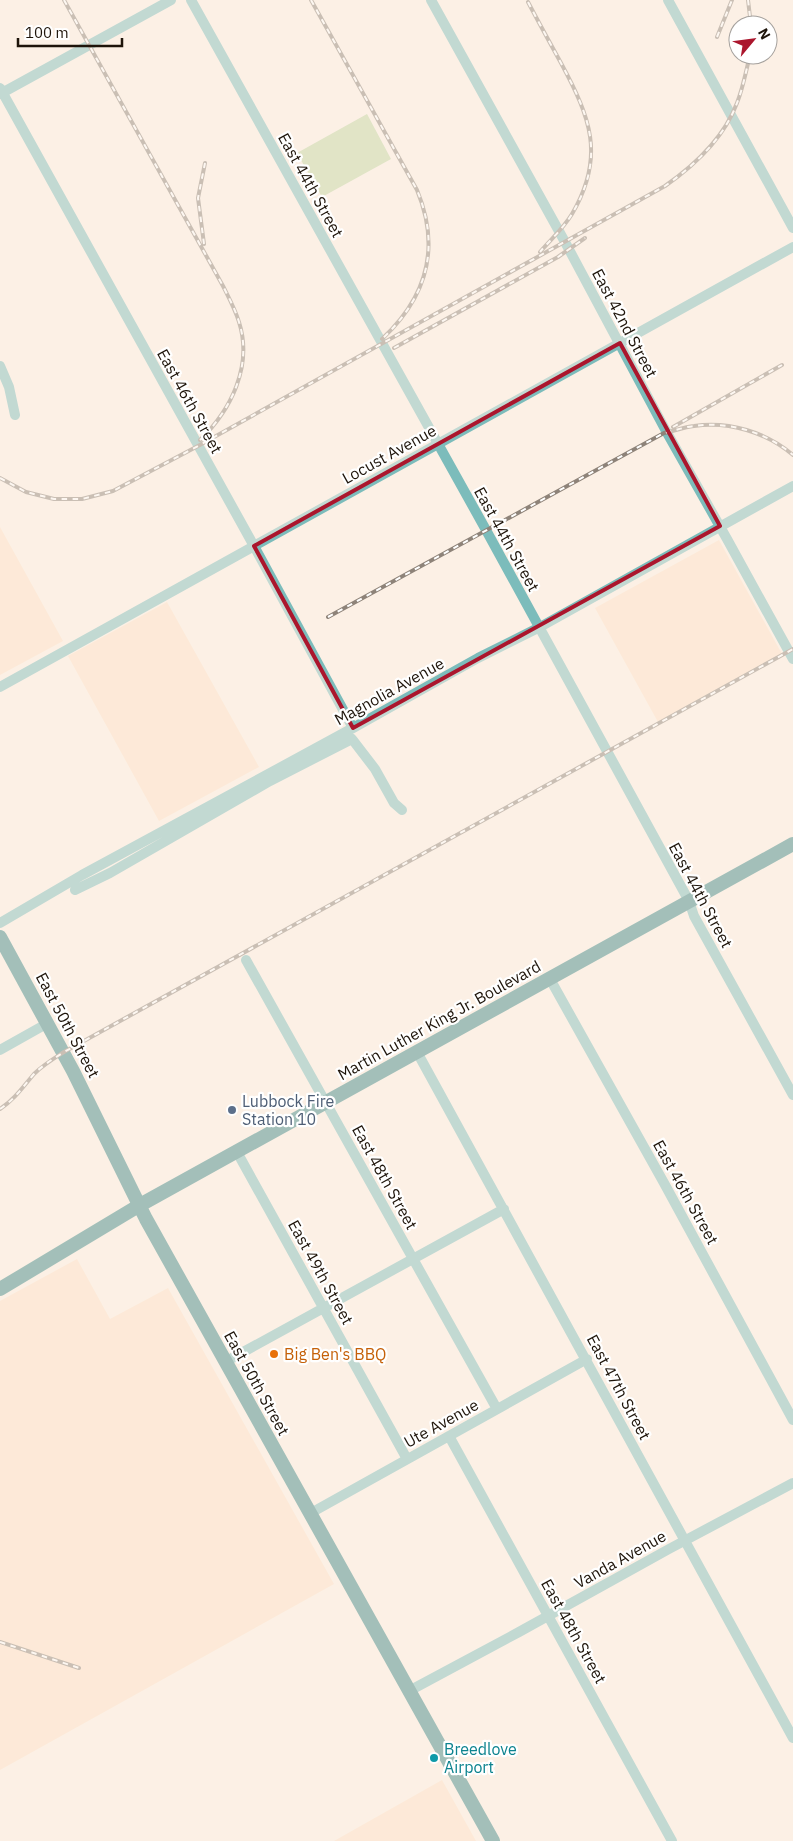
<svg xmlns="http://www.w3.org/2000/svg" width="793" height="1841" viewBox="0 0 793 1841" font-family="'IBM Plex Sans',sans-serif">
  <rect width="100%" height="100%" fill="#fcf0e5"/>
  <path fill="#fee1c7" d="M0,527L63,641L0,675Z
    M719,540L782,654L658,722L595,608Z
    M167,602L259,767L159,821L68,656Z
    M77,1259L110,1319L168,1288L334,1584L0,1770V1301Z
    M442,1780L476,1841H334Z"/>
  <path fill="#c0d4a0" d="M367,114L391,159L322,197L297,153Z"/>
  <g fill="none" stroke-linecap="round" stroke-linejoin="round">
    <path stroke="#7cbcbb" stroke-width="10" d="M191,0L486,530L689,901L694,916L793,1095
      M431,0L565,242L666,431L727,539L793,659
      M668,0L793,228
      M0,88L254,546L353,728
      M0,94L171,0
      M0,366L9,387L15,415
      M0,687L793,247
      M75,890L110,873L270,781L352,739L375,769L394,803L402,810
      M0,923L82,875L353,728L478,658L540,627L793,486
      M246,960L497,1409
      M550,979L664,1183L793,1420
      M0,1050L48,1023
      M417,1052L793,1738
      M237,1152L407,1459
      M225,1362L504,1209
      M449,1436L672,1841
      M309,1514L587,1359
      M409,1691L519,1632L669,1549L793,1483"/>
    <path stroke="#388483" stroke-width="14" d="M0,937L73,1071L146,1219L493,1841
      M0,1289L140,1205L793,844"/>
    <defs>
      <path id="rail" d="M64,0L223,286C229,298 235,309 239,322C253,366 231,410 200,440
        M311,0L417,190C441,248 427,297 382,339
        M748,0L751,25
        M528,2C539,23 550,43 561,63C590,117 606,156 572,214C563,229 550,240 540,252
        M717,37L732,0
        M204,244L198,198L205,163
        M394,348L558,257L585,238
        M673,427L782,365
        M0,478L26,492L54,499H82L113,491L198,446L665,186C695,165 724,138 737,103C743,88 746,71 750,55
        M328,617L664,433C674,431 684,427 694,426C729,421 766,432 793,455
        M0,1109C14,1100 23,1087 34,1074C43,1065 53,1059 64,1052L793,649
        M0,1642L79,1668"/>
    </defs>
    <use href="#rail" stroke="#8e8379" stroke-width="4"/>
    <use href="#rail" stroke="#fff" stroke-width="2" stroke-dasharray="5.5" stroke-linecap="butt"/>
  </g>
  <path d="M0 0H793V1841H0ZM620,343L720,526L353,728L254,546Z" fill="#fcf0e5" fill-opacity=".55" fill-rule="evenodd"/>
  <path fill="none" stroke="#ab162d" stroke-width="4" stroke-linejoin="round" d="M620,343L720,526L353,728L254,546Z"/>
  <circle fill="#5c6f8a" stroke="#fff" stroke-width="2" cx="232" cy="1110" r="5"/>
  <circle fill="#e8710a" stroke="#fff" stroke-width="2" cx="274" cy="1354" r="5"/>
  <circle fill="#0f9aa8" stroke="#fff" stroke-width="2" cx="434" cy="1758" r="5"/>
  <g text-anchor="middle" stroke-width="4.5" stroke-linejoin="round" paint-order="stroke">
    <g font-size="16" fill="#1e140a" stroke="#fff">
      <text transform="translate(311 185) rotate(61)" y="6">East 44th Street</text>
      <text transform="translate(625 323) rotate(62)" y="6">East 42nd Street</text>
      <text transform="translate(190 401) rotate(61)" y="6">East 46th Street</text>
      <text transform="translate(389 454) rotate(-29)" y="6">Locust Avenue</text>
      <text transform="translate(507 539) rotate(61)" y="6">East 44th Street</text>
      <text transform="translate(389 691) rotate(-29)" y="6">Magnolia Avenue</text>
      <text transform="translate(701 895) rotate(62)" y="6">East 44th Street</text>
      <text transform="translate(439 1020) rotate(-29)" y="6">Martin Luther King Jr. Boulevard</text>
      <text transform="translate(68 1025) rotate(62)" y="6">East 50th Street</text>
      <text transform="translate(385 1177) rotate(61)" y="6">East 48th Street</text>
      <text transform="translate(686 1192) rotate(61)" y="6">East 46th Street</text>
      <text transform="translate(321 1272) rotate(61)" y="6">East 49th Street</text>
      <text transform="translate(257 1383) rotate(61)" y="6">East 50th Street</text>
      <text transform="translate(619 1387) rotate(62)" y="6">East 47th Street</text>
      <text transform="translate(441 1423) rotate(-29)" y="6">Ute Avenue</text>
      <text transform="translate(620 1559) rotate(-29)" y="6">Vanda Avenue</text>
      <text transform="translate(574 1631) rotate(61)" y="6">East 48th Street</text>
    </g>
    <g font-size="16" fill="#4e5e75" stroke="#fff" text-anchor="start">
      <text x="242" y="1107">Lubbock Fire<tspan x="242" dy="18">Station 10</tspan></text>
    </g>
    <g font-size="16" fill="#c56008" stroke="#fff" text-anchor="start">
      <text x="284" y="1360">Big Ben's BBQ</text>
    </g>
    <g font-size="16" fill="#0d838f" stroke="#fff" text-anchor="start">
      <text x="444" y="1755">Breedlove<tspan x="444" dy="18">Airport</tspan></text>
    </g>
  </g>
  <g transform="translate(753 40) rotate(61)"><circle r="24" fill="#ffffff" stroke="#a5a19d"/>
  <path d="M0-4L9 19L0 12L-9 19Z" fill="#ab162d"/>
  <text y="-8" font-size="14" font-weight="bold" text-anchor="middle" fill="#1e140a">N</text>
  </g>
  <path d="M18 38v8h104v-8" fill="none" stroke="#1e140a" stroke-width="2.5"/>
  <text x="25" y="38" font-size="15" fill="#1e140a" stroke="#ffffff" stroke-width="4" paint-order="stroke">100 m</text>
</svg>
